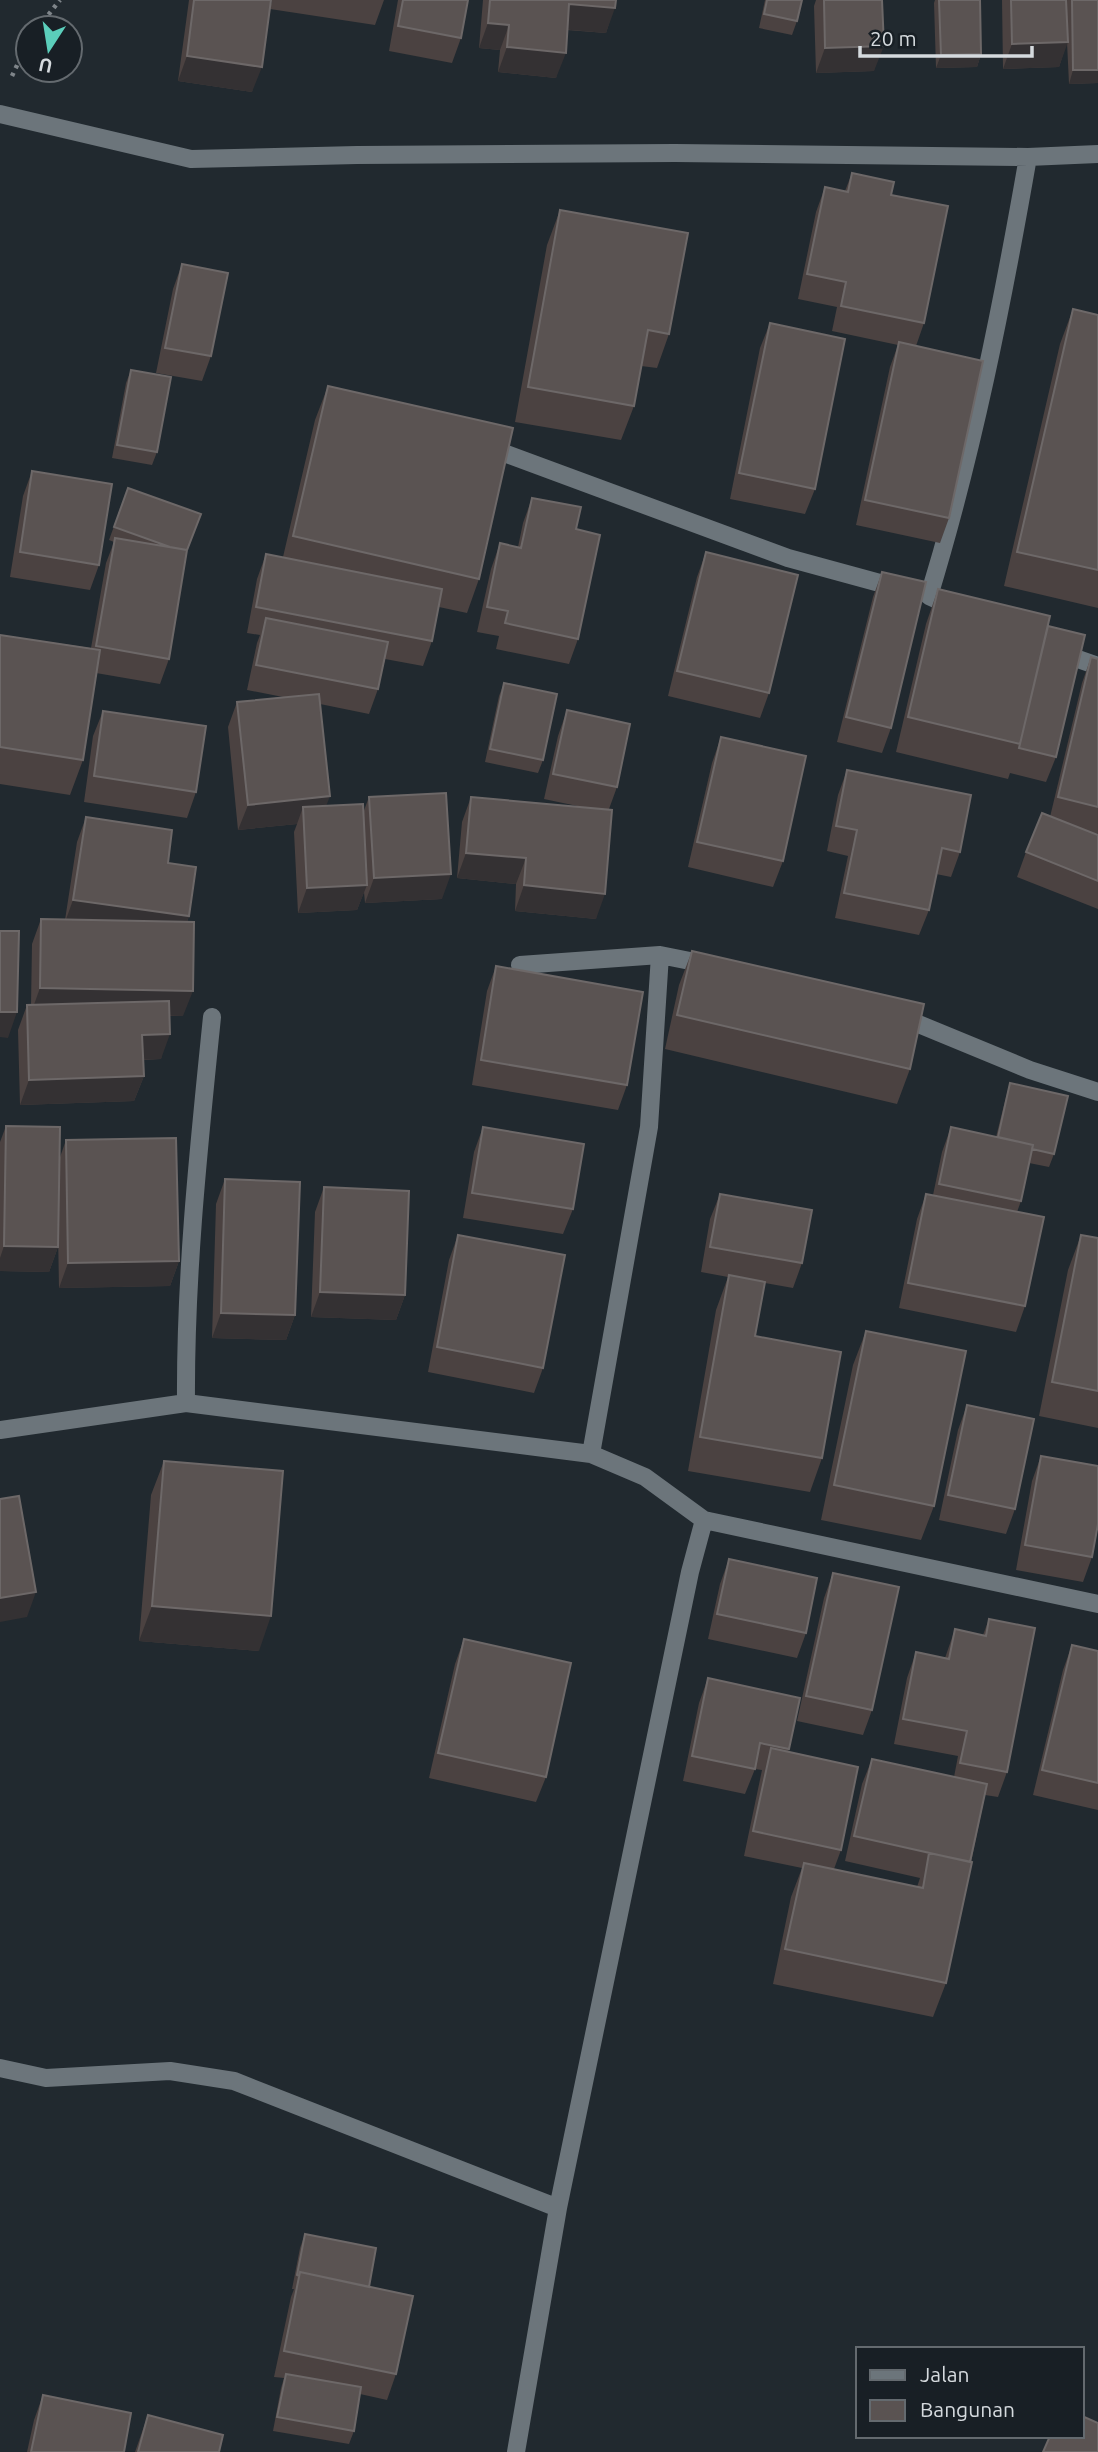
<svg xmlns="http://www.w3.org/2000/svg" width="1098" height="2452" viewBox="0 0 1098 2452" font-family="Ubuntu,sans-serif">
  <rect width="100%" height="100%" fill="#21292f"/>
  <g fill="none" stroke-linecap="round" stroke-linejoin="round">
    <path stroke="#7f858a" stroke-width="4.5" stroke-dasharray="3.5 5" stroke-linecap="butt" d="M38,28L60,0
      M12,76L28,42"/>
    <path stroke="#6c757b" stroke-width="18" d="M0,114L191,159L357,155L675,153L1028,157L1098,154
      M485,446L788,558L898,588
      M955,608L929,596C973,452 1002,306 1028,157
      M1058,652L1098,666
      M520,965L660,955L710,965
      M899,1016L1030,1070L1098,1092
      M186,1403C185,1274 199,1145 212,1017
      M0,1430L186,1403L591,1454L645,1477L704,1520L690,1572L558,2208L516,2452
      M591,1454L649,1127L660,955
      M704,1520L1098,1604
      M0,2068L46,2078L170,2071L234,2081L558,2208"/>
  </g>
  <path fill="#4b4241" d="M189,0H271L252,92L178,81Z
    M272,0H384L375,25L270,9Z
    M398,0H468L461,38L452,63L389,51Z
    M483,0H616L606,33L567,30L556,78L498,72L500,50L479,48Z
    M765,0H802L797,21L792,35L759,28Z
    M816,0H882L874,71L816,73L814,6Z
    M935,0H980L981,54L977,67L936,68L934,3Z
    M1002,0H1066V2L1067,0H1098V83L1069,84L1067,42L1059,67L1003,69Z
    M852,173L891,195L924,323L916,346L949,518L940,543L856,525L890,367L898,345L832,331L837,307L798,299L816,212L825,187L845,191Z
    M560,210L669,334L657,368L641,366L634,406L621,440L515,422L547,245Z
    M182,264L211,356L202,381L156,373L173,289Z
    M1073,309L1098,315V608L1004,586L1060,344Z
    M770,323L815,489L805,514L730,499L760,348Z
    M131,370L157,452L152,465L112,458L126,383Z
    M328,386L479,579L467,613L439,607L432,641L423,666L385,659L378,689L369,714L320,704L326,806L363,813L369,797L442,899L365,903L364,892L357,910L298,913L294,832L297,824L238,830L228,727L237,702L283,697L247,690L257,643L260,635L247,633L257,579L266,554L283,557L315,420Z
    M32,471L99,565L90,590L10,577L23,496Z
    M128,488L187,550L169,659L160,684L96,673L83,760L70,795L0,784V635L91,648L106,563L114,542L109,540Z
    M532,498L576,529L578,639L569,664L496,649L499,636L477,632L491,569L500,543L518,547L523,523Z
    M706,552L769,693L760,718L668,696L697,577Z
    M882,572L891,728L882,753L837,742L873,597Z
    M938,589L1048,626L1056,757L1046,782L1010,773L1008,779L896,752L926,624Z
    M1091,657L1098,659V834L1091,833L1098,835V909L1017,877L1026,852L1050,817L1082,683Z
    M504,683L543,760L538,773L485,762L499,696Z
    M567,710L617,787L609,809L596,919L515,911L516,884L457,878L462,822L471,797L582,807L544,799L558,736Z
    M103,711L196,792L187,818L84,802L93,736Z
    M721,737L783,861L773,887L688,867L712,763Z
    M847,770L960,852L951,877L936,874L929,910L919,935L835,918L848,856L827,851L838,795Z
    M86,817L168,863L189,916L187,922L183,1016H170L161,1059L143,1060L144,1076L134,1101L20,1105L18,1030L27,1005H31L32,944L41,919L65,920L77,842Z
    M692,951L910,1069L897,1104L665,1049L679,985Z
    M496,966L627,1085L618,1110L472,1085L487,991Z
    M1010,1083L1054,1154L1049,1167L1029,1163L1021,1201L1017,1212L1025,1306L1016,1332L899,1308L917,1219L926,1194L933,1195L942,1152L951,1127L996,1137L1006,1097Z
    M6,1126L59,1160L66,1140L179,1261L170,1286L59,1288L58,1232V1247L49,1272L0,1271V1142Z
    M483,1127L573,1209L563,1234L463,1218L474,1152Z
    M225,1179L295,1315L286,1340L212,1338L216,1204Z
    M324,1187L405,1295L396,1320L311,1317L315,1212Z
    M720,1194L802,1263L793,1288L765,1283L755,1336L822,1458L810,1492L688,1471L716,1310L728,1277L701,1272L710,1219Z
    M458,1235L543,1368L534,1393L428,1372L449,1260Z
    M1081,1235L1098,1238V1428L1039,1416L1068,1270Z
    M866,1331L934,1506L921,1540L821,1520L853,1365Z
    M967,1405L1015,1509L1006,1534L939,1520L958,1430Z
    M1041,1456L1092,1557L1083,1582L1016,1570L1032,1481Z
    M164,1461L259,1651L139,1641L151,1495Z
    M729,1559L806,1633L797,1658L708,1639L720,1584Z
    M833,1573L872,1710L863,1735L797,1721L824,1598Z
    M989,1619L1007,1772L998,1797L985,1795L946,1983L933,2017L773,1984L791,1897L802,1868L744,1856L762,1770L755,1769L745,1794L683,1781L699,1703L708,1678L789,1749L788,1752L841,1850L834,1869L917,1887L920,1878L845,1861L862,1784L872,1759L954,1777L958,1756L894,1744L907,1678L916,1652L945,1658L955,1629L983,1635Z
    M464,1639L546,1777L536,1802L429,1778L455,1664Z
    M1072,1645L1098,1651V1810L1033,1795L1063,1670Z
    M305,2234L369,2287L396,2374L387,2400L360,2394L354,2431L349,2444L273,2431L281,2388L284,2378L274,2377L291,2297L294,2289H292L300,2248Z
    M43,2395L124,2452H27L34,2420Z
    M148,2415L219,2452H135Z"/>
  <path fill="#343133" d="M569,4L615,8L606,33L560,29Z
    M488,23L509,25L500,50L479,48Z
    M1068,42L1059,67L1003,69L1012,44Z
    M884,46L874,71L816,73L825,48Z
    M507,47L566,53L556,78L498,72Z
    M981,54L977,67L936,68L941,55Z
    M187,56L262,67L252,92L178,81Z
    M1073,70H1098V83L1069,84Z
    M330,796L320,822L303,807L297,824L238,830L248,805Z
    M466,853L526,858L516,884L457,878Z
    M451,874L442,899L365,903L374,878Z
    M367,885L357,910L298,913L307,888Z
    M524,885L605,894L596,919L515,911Z
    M73,900L189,916L180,942L64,925Z
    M40,988L193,991L183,1016L31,1013Z
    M0,1012H17L8,1038L0,1037Z
    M170,1034L161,1059L133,1060L142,1035Z
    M144,1076L134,1101L20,1105L29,1080Z
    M4,1246L58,1247L49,1272L0,1271V1258Z
    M179,1261L170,1286L59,1288L68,1263Z
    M320,1292L405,1295L396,1320L311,1317Z
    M221,1313L295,1315L286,1340L212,1338Z
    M36,1592L27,1617L0,1622V1598Z
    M152,1606L271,1616L259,1651L139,1641Z"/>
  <path fill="#5a5352" stroke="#6d6868" stroke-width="2" d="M194,0H271L262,67L187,56Z
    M403,0H468L461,38L398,26Z
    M490,0H616L615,8L569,4L566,53L507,47L509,25L488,23Z
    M767,0H802L797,21L764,14Z
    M824,0H882L884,46L825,48Z
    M939,0H980L981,54L941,55Z
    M1011,0H1066L1068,42L1012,44Z
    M1072,0H1098V70H1073Z
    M852,173L894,182L891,195L948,206L924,323L841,306L846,282L807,274L825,187L848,192Z
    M560,210L688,233L669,334L648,330L634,406L528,387Z
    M182,264L228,273L211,356L165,348Z
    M1073,309L1098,315V570L1017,552Z
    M770,323L845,339L815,489L739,473Z
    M899,342L983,361L949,518L865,500Z
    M131,370L171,377L157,452L117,445Z
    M328,386L513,428L479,579L293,536Z
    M32,471L112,484L99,565L20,552Z
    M128,488L201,514L187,550L170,547L114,527Z
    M532,498L581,507L576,529L600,535L578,639L505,623L508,611L487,607L500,543L521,548Z
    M115,538L187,550L169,659L96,646Z
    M706,552L798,575L769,693L677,671Z
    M266,554L442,589L432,641L256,607Z
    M882,572L926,582L891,728L846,717Z
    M938,589L1050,616L1020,744L908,717Z
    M266,618L388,642L378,689L256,665Z
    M1048,626L1085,635L1056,757L1019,748Z
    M0,635L100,650L83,760L0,747Z
    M1091,657L1098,659V807L1058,797Z
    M504,683L557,694L543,760L490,749Z
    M319,694L330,796L248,805L237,702Z
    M567,710L630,724L617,787L553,774Z
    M103,711L206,726L196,792L94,776Z
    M721,737L806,756L783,861L697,842Z
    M847,770L971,795L960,852L942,848L929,910L844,893L857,830L836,826Z
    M446,793L451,874L374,878L369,797Z
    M471,797L612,810L605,894L524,885L526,858L466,853Z
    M363,804L367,885L307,888L303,807Z
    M1042,813L1098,835V881L1026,852Z
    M86,817L172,830L168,863L196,867L189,916L73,900Z
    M41,919L194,922L193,991L40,988Z
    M0,931H19L17,1012H0Z
    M692,951L924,1004L910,1069L677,1015Z
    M496,966L643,992L627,1085L481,1060Z
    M169,1001L170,1034L142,1035L144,1076L29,1080L27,1005Z
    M1010,1083L1068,1096L1054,1154L1032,1149L1033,1145L998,1137Z
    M6,1126L60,1127L58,1247L4,1246Z
    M483,1127L584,1144L573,1209L472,1193Z
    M951,1127L1033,1145L1021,1201L939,1184Z
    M176,1138L179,1261L68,1263L66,1140Z
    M225,1179L300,1182L295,1315L221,1313Z
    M324,1187L409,1191L405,1295L320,1292Z
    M720,1194L812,1210L802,1263L710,1247Z
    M926,1194L1044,1217L1025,1306L908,1283Z
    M458,1235L565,1255L543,1368L437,1347Z
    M1081,1235L1098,1238V1391L1052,1382Z
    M729,1275L765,1282L755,1336L841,1352L822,1458L700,1437Z
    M866,1331L966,1351L934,1506L834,1485Z
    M967,1405L1034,1419L1015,1509L948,1495Z
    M1041,1456L1098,1466V1524L1092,1557L1025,1545Z
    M164,1461L283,1471L271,1616L152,1606Z
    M19,1496L36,1592L0,1598V1499Z
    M729,1559L817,1578L806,1633L717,1614Z
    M833,1573L899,1587L872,1710L806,1696Z
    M989,1619L1035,1628L1007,1772L960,1763L967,1731L903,1719L916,1652L949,1659L955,1629L986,1636Z
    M464,1639L571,1663L546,1777L438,1753Z
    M1072,1645L1098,1651V1783L1042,1770Z
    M708,1678L800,1698L789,1749L760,1743L755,1769L692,1756Z
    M771,1748L858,1767L841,1850L753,1831Z
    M872,1759L987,1784L970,1862L854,1836Z
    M929,1853L972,1862L946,1983L785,1949L804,1863L923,1888Z
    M305,2234L376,2248L369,2287L300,2272L299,2276L297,2275Z
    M300,2272L413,2296L396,2374L284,2351Z
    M286,2374L361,2387L354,2431L277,2417Z
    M43,2395L131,2413L124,2452H31Z
    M148,2415L223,2435L219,2452H138Z
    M1082,2416L1098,2423V2452H1043L1050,2436H1082Z"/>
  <rect x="856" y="2347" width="228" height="91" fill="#181f25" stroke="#646a6f" stroke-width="2"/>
  <rect x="870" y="2370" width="35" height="10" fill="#6c757b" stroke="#646a6f" stroke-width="2"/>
  <text x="920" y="2382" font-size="21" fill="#d5dade">Jalan</text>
  <rect x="870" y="2400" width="35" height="21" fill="#5a5352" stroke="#646a6f" stroke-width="2"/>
  <text x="920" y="2417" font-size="21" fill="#d5dade">Bangunan</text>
  <g transform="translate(49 49) rotate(192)"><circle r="33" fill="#181f25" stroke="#646a6f" stroke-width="2"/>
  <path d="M0-5L12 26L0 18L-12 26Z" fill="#5bcebb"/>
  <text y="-10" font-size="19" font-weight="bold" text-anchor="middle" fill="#d5dade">U</text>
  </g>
  <path d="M860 46v10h172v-10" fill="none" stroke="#d5dade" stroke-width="3.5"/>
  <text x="870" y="46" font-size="21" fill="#d5dade" stroke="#181f25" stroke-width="5" paint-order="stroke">20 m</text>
</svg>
